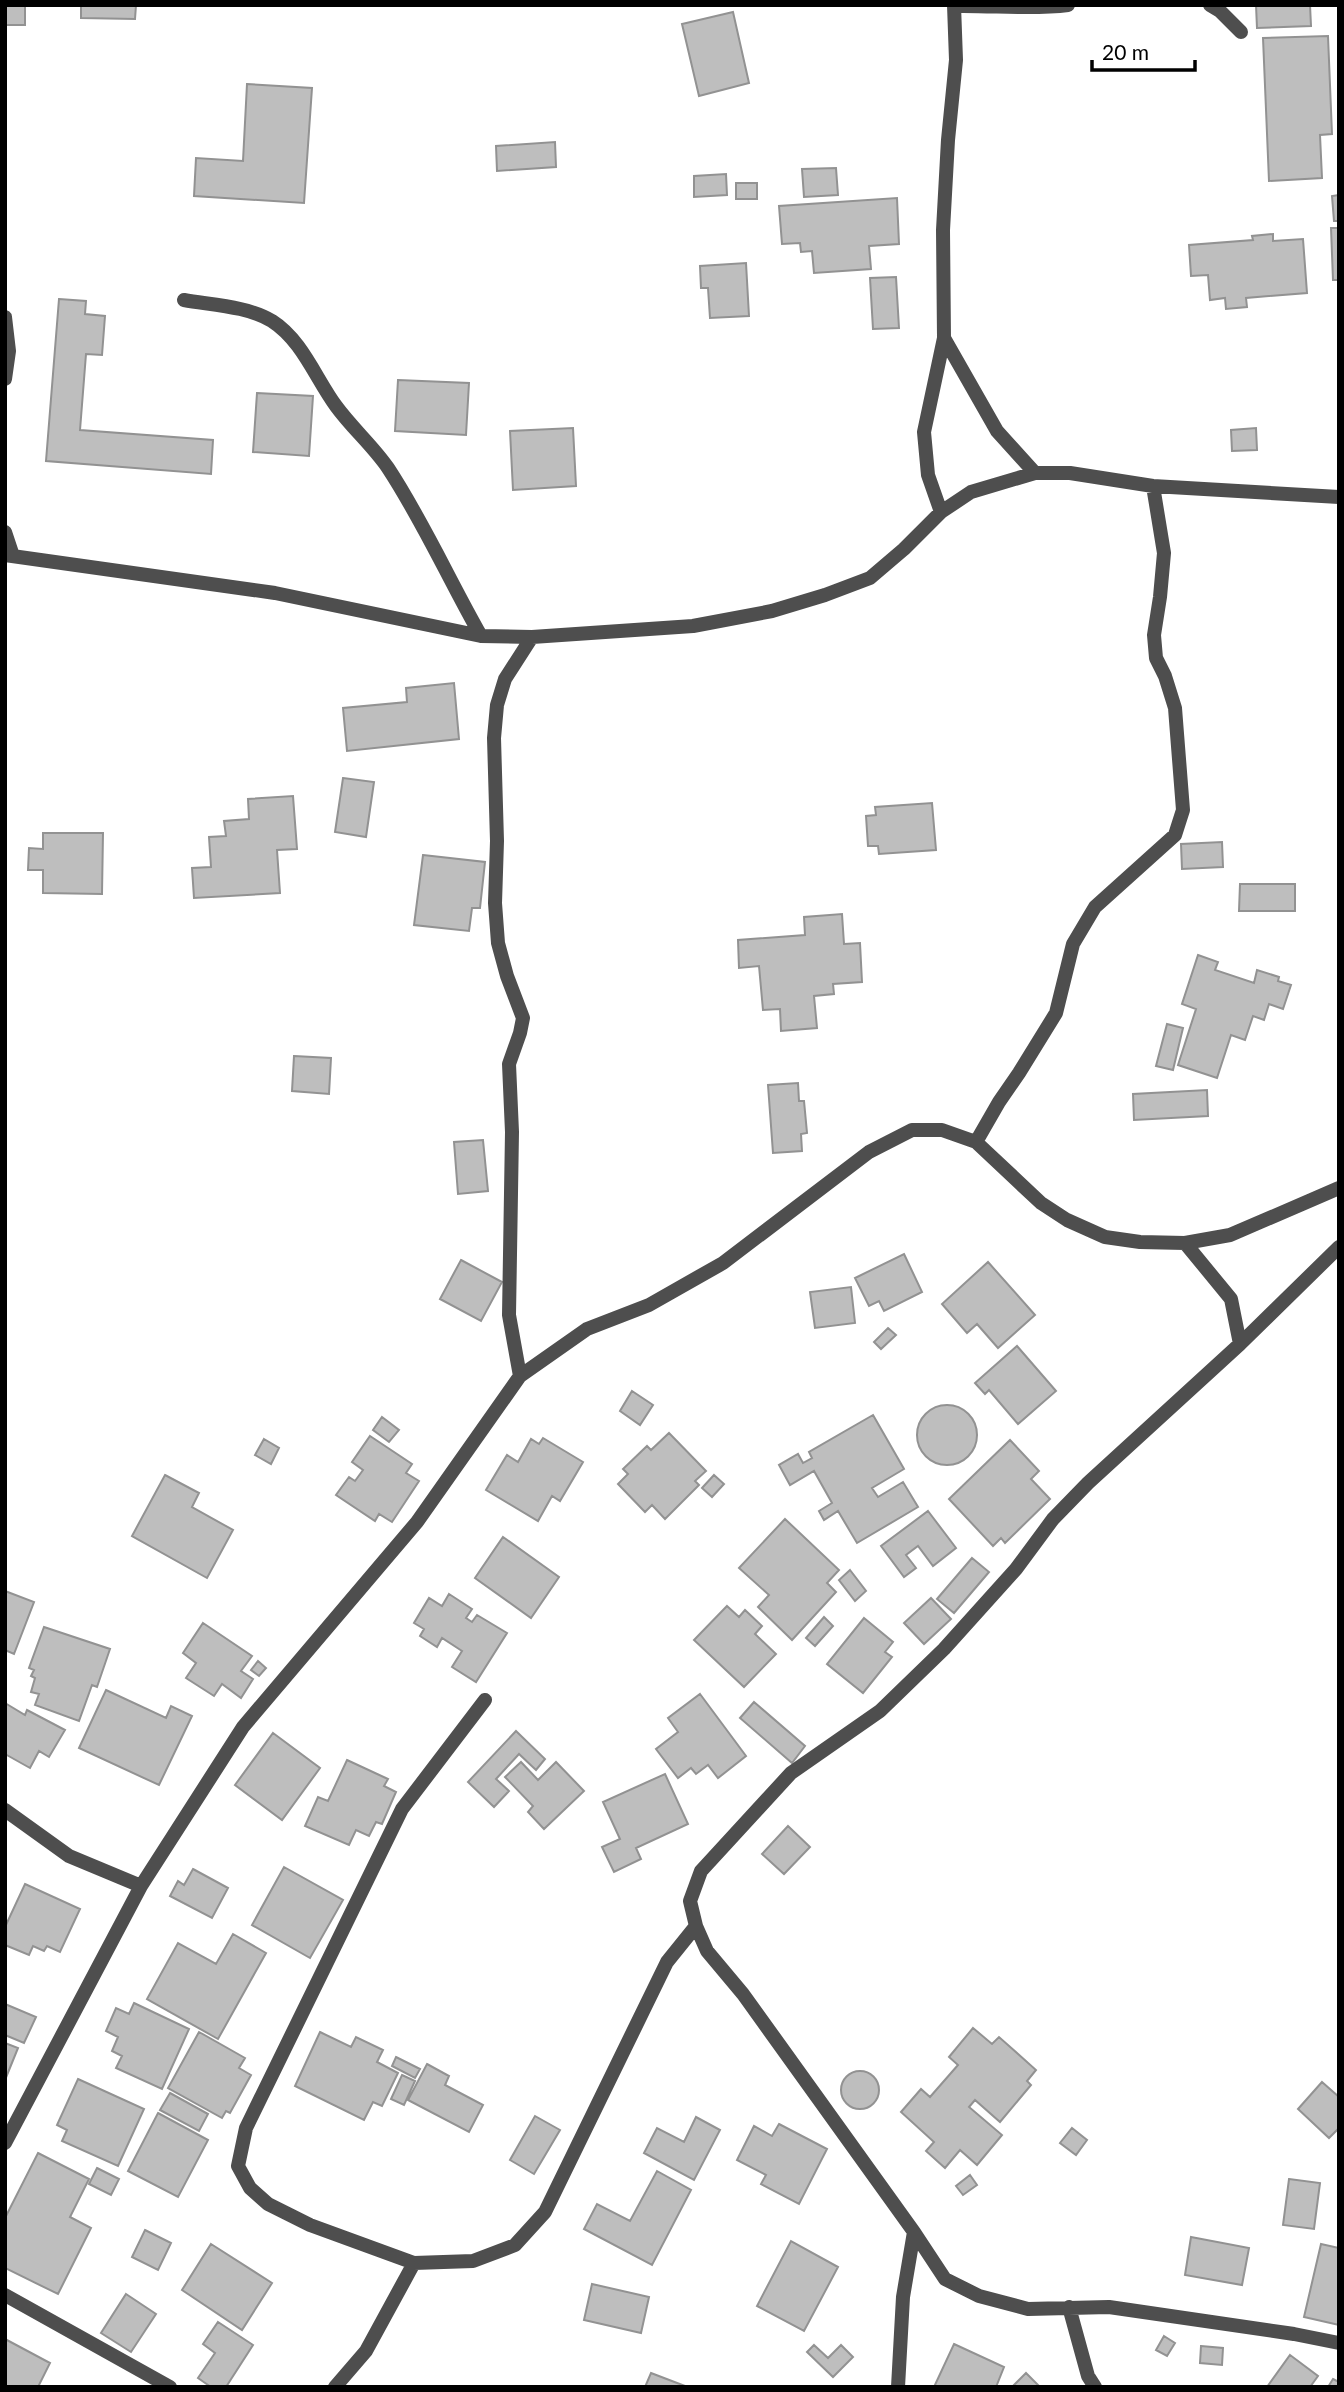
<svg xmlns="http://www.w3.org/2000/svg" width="1344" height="2392" viewBox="0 0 1344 2392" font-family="Lato,sans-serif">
  <rect width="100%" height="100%" fill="#fff"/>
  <path fill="#bebebe" stroke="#929292" stroke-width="2" d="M5,5H25V25H5Z
    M81,5H136L135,19L81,18Z
    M1256,5H1310L1311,26L1257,28Z
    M733,12L749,83L699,96L682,24Z
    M1328,36L1332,134L1320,135L1322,178L1269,181L1263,38Z
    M247,84L312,88L304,203L194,196L196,158L243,161Z
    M555,142L556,167L497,171L496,146Z
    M836,168L838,195L804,197L802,169Z
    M726,174L727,195L694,197V176Z
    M736,183H757V199H736Z
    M1339,195V221H1334L1332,196Z
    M897,198L899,244L869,246L871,269L814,273L812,251L801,252L800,243L782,244L779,206Z
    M1331,228H1339V280H1333Z
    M1273,234V241L1303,239L1307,293L1246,298L1247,307L1226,309L1225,298L1210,300L1208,275L1191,276L1189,245L1253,240L1252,236Z
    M746,263L749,316L710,318L708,288H701L700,266Z
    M896,277L899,328L873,329L870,278Z
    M59,299L86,301L85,314L105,316L102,355L86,354L80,430L213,440L211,474L46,461Z
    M398,380L469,383L466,435L395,431Z
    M257,393L313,396L309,456L253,452Z
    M573,428L576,486L513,490L510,431Z
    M1256,428L1257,450L1232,451L1231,430Z
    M454,683L459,739L347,751L343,708L407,702L406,688Z
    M343,778L374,782L366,837L335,832Z
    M293,796L297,849L277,850L280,893L194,898L192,868L211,867L209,837L226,836L224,821L249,819L248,799Z
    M932,803L936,850L879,854L878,846H868L866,816L876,815L875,807Z
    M43,833H103L102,894L43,893V870H28L29,848L43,849Z
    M1222,842L1223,867L1182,869L1181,844Z
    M423,855L485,862L480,908H472L469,931L414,925Z
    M1240,884H1295V911H1239Z
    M842,914L844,944L860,943L862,982L833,984L834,994L814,996L817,1028L781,1031L780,1009L763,1010L759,966L739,968L738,940L805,935L804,917Z
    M1198,955L1218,962L1215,970L1254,983L1257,970L1279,977L1278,981L1291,985L1283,1009L1269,1004L1264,1020L1253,1016L1245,1040L1231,1035L1217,1078L1178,1065L1196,1009L1182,1004Z
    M1167,1024L1183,1028L1173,1070L1156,1066Z
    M294,1056L331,1058L329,1094L292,1091Z
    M798,1083L799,1101H804L807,1133L801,1134L802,1151L773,1153L768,1085Z
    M1207,1090L1208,1116L1134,1120L1133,1094Z
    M483,1140L488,1191L458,1194L454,1142Z
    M904,1254L922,1292L884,1311L879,1301L869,1306L855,1278Z
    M461,1260L502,1282L481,1321L440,1299Z
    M988,1262L1035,1315L998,1348L977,1324L967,1333L942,1304Z
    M851,1287L855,1323L815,1328L810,1292Z
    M888,1328L896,1335L881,1349L874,1342Z
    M1017,1346L1056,1391L1018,1424L989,1390L985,1394L975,1383Z
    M632,1391L653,1405L640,1425L620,1411Z
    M917 1435a30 30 0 1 1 60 0a30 30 0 1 1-60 0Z
    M873,1415L904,1469L872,1488L878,1497L903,1482L918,1507L857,1543L838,1511L824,1520L819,1511L832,1503L814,1471L790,1485L779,1465L798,1454L803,1463L812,1458L809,1452Z
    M382,1417L399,1430L389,1442L373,1430Z
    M669,1433L706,1471L695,1481L699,1485L665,1519L652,1505L645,1512L618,1484L628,1474L623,1469L647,1446L651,1450Z
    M370,1436L412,1464L406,1473L419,1481L392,1522L379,1514L375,1521L336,1495L349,1477L355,1481L363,1470L352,1462Z
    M543,1438L583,1462L560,1501L552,1496L538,1521L486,1490L507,1455L518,1462L531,1439L539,1444Z
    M264,1439L279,1448L271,1464L255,1455Z
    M1010,1440L1039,1471L1031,1479L1050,1499L1005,1543L1001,1538L993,1546L949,1499Z
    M165,1475L199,1493L192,1507L233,1530L207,1578L132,1536Z
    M714,1475L724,1484L712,1497L702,1488Z
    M928,1511L956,1548L933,1566L918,1546L906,1555L916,1568L904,1577L881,1546Z
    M785,1519L839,1570L827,1583L836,1592L792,1640L758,1607L769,1595L739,1568Z
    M503,1537L559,1577L531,1618L475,1578Z
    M972,1558L989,1572L954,1613L937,1599Z
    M850,1570L866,1591L855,1601L839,1580Z
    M5,1591L34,1602L14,1654L5,1650Z
    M449,1594L472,1609L466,1618L472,1622L477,1615L507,1633L476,1682L452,1667L462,1651L442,1638L437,1647L420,1636L424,1629L414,1623L429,1598L442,1606Z
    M931,1598L951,1619L924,1644L904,1623Z
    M727,1606L739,1617L745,1610L762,1626L755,1634L776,1654L744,1687L694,1640Z
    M824,1617L833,1626L815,1646L806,1638Z
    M864,1618L893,1642L885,1652L892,1657L863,1693L827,1664Z
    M203,1623L252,1656L241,1671L253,1679L241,1698L222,1684L214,1696L186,1678L196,1663L183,1653Z
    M44,1627L110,1649L97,1687L92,1685L79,1721L35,1705L39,1694L31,1692L35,1678L31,1676L34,1670L29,1668Z
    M258,1661L266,1668L259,1676L251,1670Z
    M106,1690L166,1718L171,1706L192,1716L159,1785L79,1748Z
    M700,1694L746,1756L718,1778L708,1765L696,1774L691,1768L678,1778L656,1749L678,1732L668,1718Z
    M754,1702L805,1746L792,1763L740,1718Z
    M5,1703L25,1715L27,1710L65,1730L49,1757L39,1751L30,1768L5,1754Z
    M516,1731L545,1759L536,1770L519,1754L496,1779L509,1791L494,1807L468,1782Z
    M273,1733L320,1768L282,1820L235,1785Z
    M347,1760L388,1779L384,1786L396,1792L382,1824L376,1822L369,1836L356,1830L349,1845L305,1826L318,1797L328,1801Z
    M521,1762L538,1780L556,1762L584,1791L544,1829L528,1812L533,1806L505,1777Z
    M665,1774L688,1824L636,1848L641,1859L614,1872L602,1847L620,1839L603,1802Z
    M788,1826L810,1847L784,1874L762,1854Z
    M284,1867L343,1900L310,1958L252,1925Z
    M193,1869L228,1888L212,1918L170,1896L178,1881L184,1885Z
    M25,1884L80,1909L60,1952L47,1946L44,1951L33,1946L29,1955L5,1945V1927Z
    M233,1934L266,1953L218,2039L147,1999L178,1943L216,1964Z
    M134,2003L189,2029L162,2089L116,2068L122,2056L112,2051L118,2037L106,2031L116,2008L129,2014Z
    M5,2004L36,2017L24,2043L5,2035Z
    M973,2028L992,2044L999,2037L1036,2070L1027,2081L1031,2085L1000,2122L975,2100L969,2107L1002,2135L977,2165L960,2150L945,2168L926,2151L934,2142L901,2112L921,2089L930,2097L958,2065L949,2057Z
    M199,2032L245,2058L239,2068L251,2075L230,2113L226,2111L222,2118L168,2088Z
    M320,2032L351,2047L356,2037L383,2050L377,2062L398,2073L382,2106L373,2102L364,2120L295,2086Z
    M5,2043L18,2048L5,2080Z
    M396,2057L420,2069L415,2078L392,2066Z
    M427,2064L449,2076L445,2085L483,2105L469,2132L408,2100Z
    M841 2090a19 19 0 1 1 38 0a19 19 0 1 1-38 0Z
    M402,2075L415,2081L404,2105L391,2099Z
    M78,2079L144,2109L118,2166L62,2141L67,2130L57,2125Z
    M1322,2082L1339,2097V2128L1329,2138L1298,2109Z
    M170,2093L208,2114L199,2131L160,2110Z
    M158,2113L208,2140L178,2197L128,2171Z
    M535,2116L560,2130L534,2174L510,2160Z
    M696,2117L720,2130L694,2180L644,2153L657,2128L684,2142Z
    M779,2124L827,2149L799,2204L761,2184L766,2175L737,2160L754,2126L772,2136Z
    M1072,2128L1087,2140L1076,2155L1060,2143Z
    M38,2153L89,2179L70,2217L91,2228L58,2294L5,2268V2218Z
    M97,2168L119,2179L111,2195L89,2184Z
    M657,2171L691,2190L652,2265L584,2229L597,2204L630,2221Z
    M970,2175L977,2185L963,2195L956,2186Z
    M1289,2179L1320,2183L1314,2229L1283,2225Z
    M145,2230L171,2243L158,2270L132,2257Z
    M1191,2237L1249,2248L1242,2285L1185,2275Z
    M791,2241L838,2267L804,2331L757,2306Z
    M211,2244L272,2283L242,2330L182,2290Z
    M1321,2244L1339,2248V2325L1304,2317Z
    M592,2284L649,2297L641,2333L584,2320Z
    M126,2294L156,2314L131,2352L101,2333Z
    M218,2322L253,2345L226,2387H211L198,2378L215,2353L203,2344Z
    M1164,2336L1175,2343L1167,2356L1156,2350Z
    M5,2339L50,2363L38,2387H5Z
    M954,2344L1004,2367L996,2387H934Z
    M814,2345L828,2358L841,2345L853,2357L833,2377L807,2352Z
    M1201,2346L1223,2348L1222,2365L1200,2363Z
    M1290,2355L1318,2376L1310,2387H1267Z
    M651,2373L685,2386V2387H645Z
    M1026,2373L1040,2387H1013V2386Z
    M1333,2379L1339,2382V2387H1328Z"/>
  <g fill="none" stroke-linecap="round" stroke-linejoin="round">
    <path stroke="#4e4e4e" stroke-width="14" d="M1210,5L1220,11L1241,32
      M954,6C992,5 1031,10 1068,5
      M184,300C212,305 247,306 272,321C302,340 316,379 336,406C352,428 373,446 388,468C423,521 449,580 481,636
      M5,317L9,351L5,379
      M944,338L997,431L1035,473
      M941,512L928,475L924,432L944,338L943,230L948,140L956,60L954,5
      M5,532L13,556
      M5,555L275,593L481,636L532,637L693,626L772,611L825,595L870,578L904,549L941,512L971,492L1035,473H1070L1153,486L1339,497
      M976,1142L999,1102L1019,1073L1056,1013L1073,944L1095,907L1175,835L1183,810L1175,708L1165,676L1156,658L1154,635L1160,597L1164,553L1153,486
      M1185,1243L1231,1299L1240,1344
      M1339,1247L1240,1344L1088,1483L1053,1519L1016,1569L944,1649L880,1711L791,1773L701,1871L690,1901L696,1926L707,1951L743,1994L914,2232L945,2279L979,2296L1028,2309L1109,2307L1294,2334L1339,2343
      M520,1376L509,1315L512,1132L509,1064L520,1033L523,1018L507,976L498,943L495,903L497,841L494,738L497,705L505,679L532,637
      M485,1700L402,1809L246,2128L238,2166L250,2188L268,2204L310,2225L414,2263L473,2261L515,2245L545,2212L667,1962L696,1926
      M5,1810L69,1856L141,1886
      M5,2143L141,1886L243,1727L417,1522L520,1376L587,1329L649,1305L723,1263L869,1152L912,1130H942L976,1142L1041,1203L1067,1220L1105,1237L1140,1242L1185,1243L1230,1235L1339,1188
      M5,2295L170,2387
      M1069,2307L1088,2376L1095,2387
      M335,2387L366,2351L414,2263
      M898,2387L903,2297L914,2232"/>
  </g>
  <rect width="1344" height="2392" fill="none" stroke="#000000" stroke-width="14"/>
  <path d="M1092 60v10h103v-10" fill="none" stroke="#000000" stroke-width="3.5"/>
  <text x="1102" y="60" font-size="21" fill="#000000" stroke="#ffffff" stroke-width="5" paint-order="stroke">20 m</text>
</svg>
